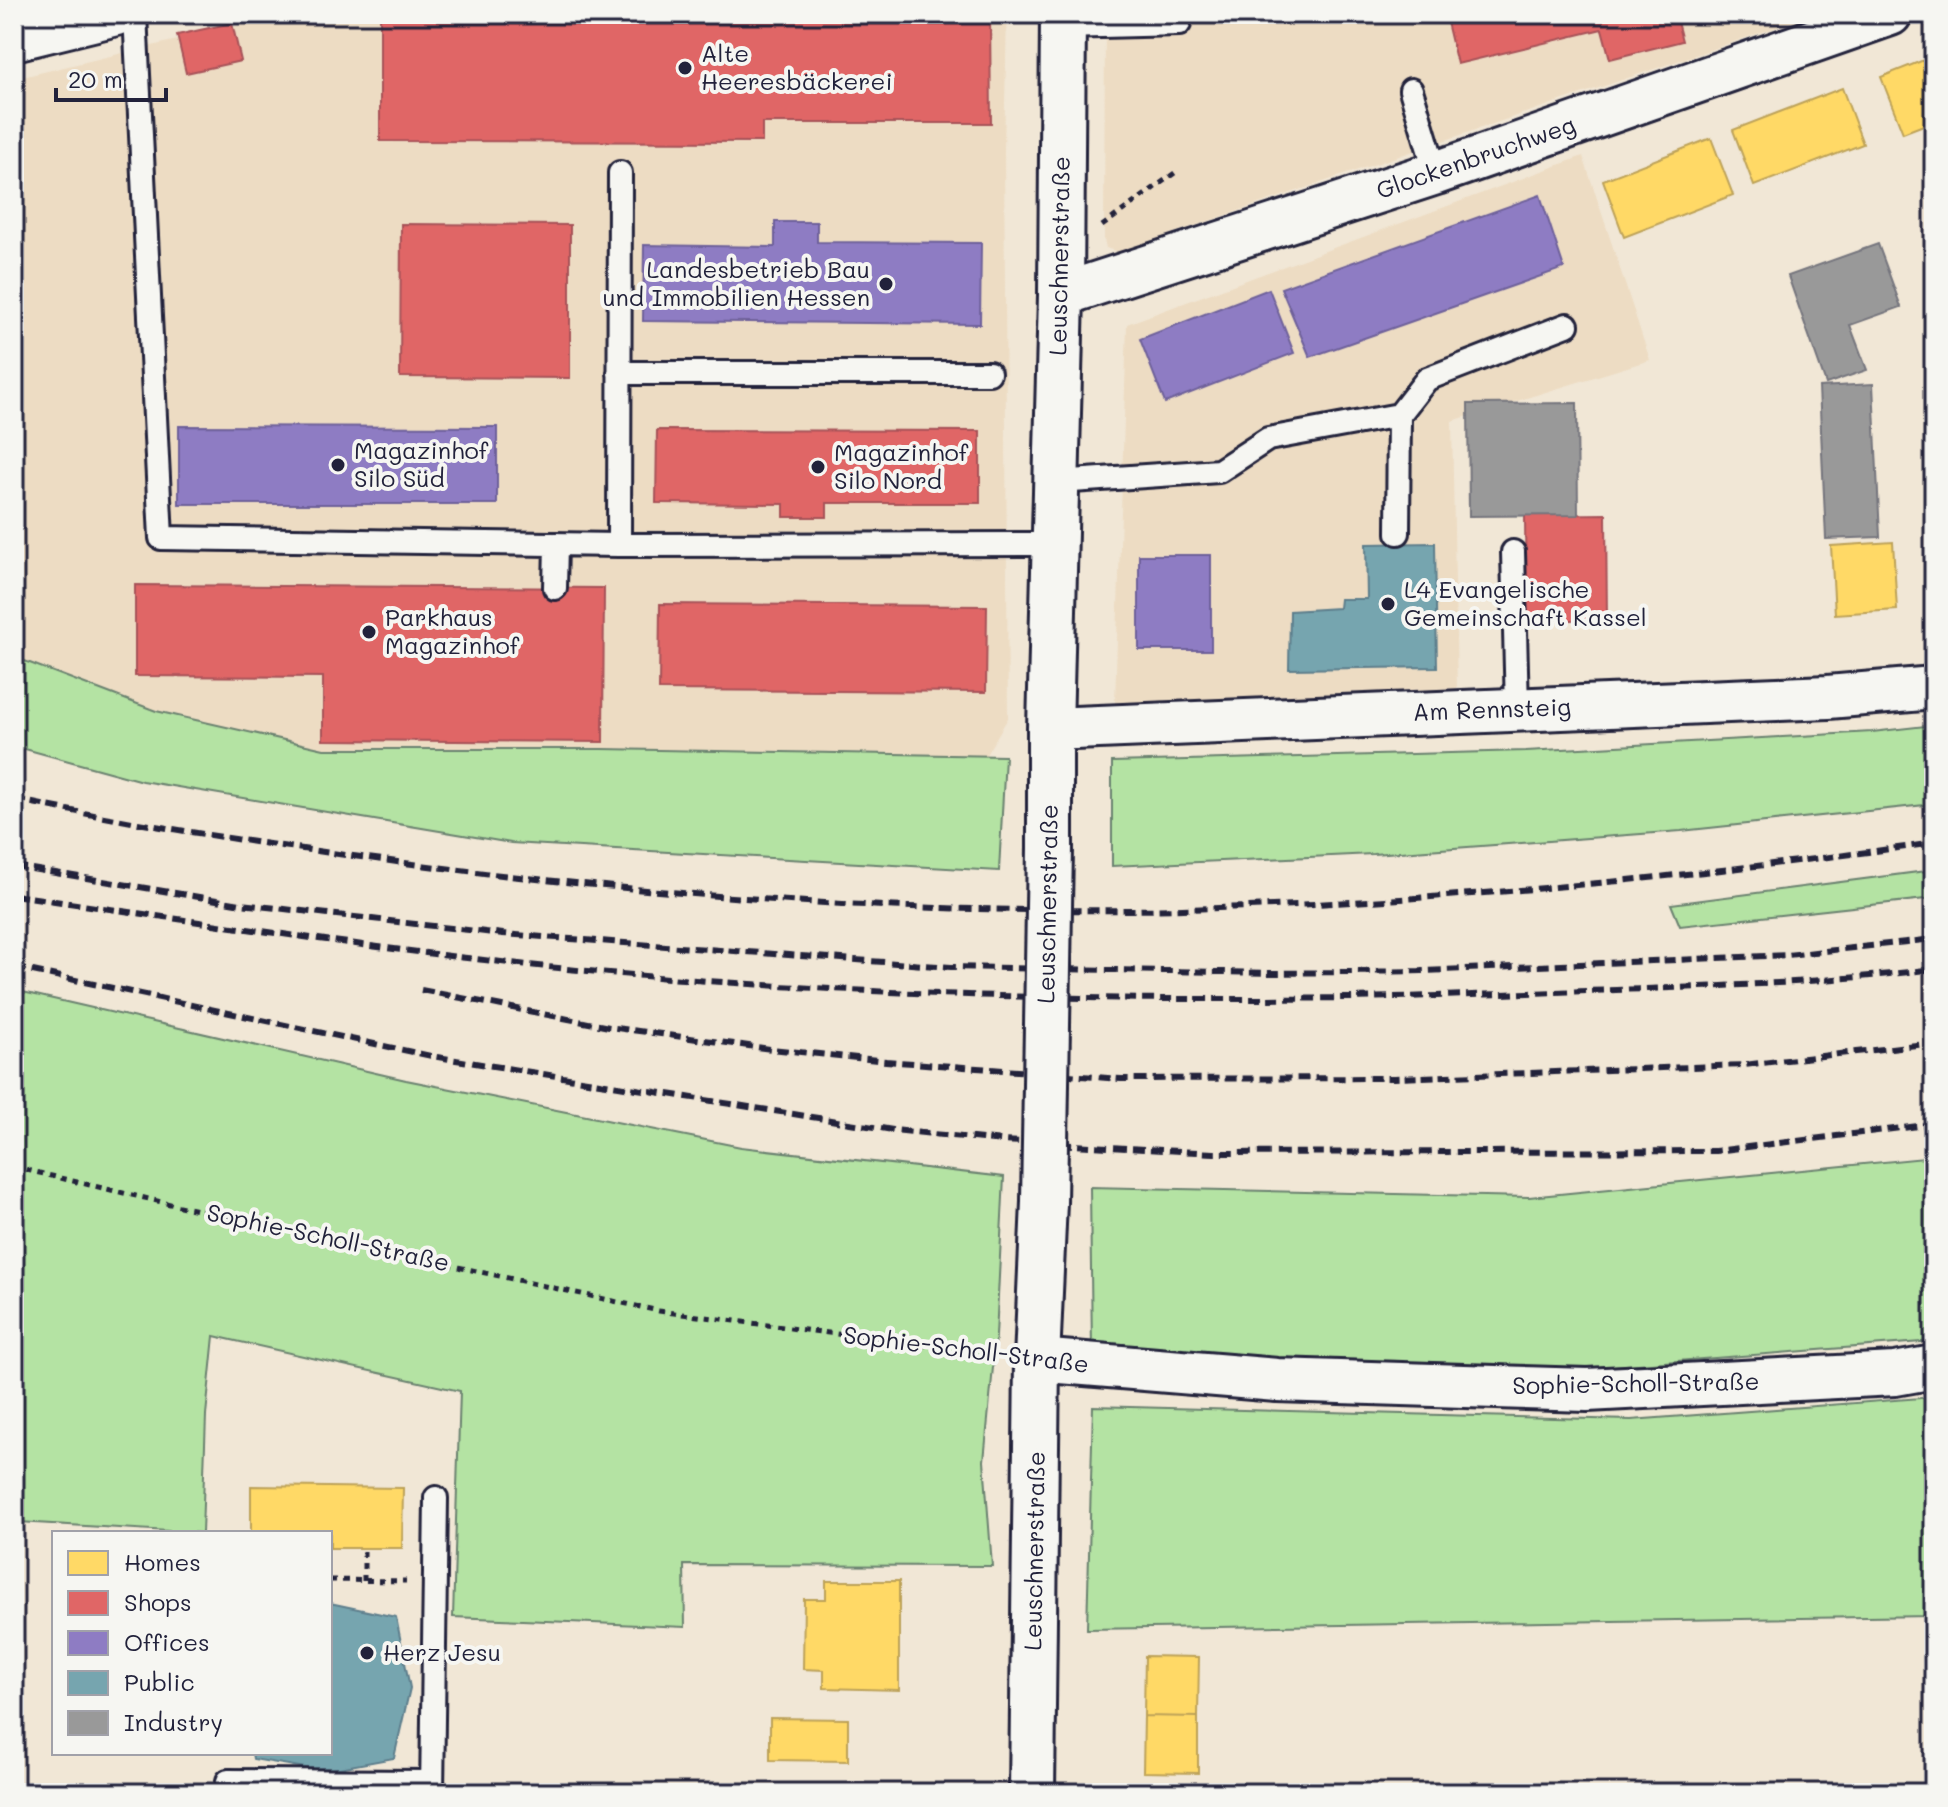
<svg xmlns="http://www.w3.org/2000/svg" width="1948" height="1807" viewBox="0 0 1948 1807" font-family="Mali,sans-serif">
  <rect width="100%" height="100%" fill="#f1e7d6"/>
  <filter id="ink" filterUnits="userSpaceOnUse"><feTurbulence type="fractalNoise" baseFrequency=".0125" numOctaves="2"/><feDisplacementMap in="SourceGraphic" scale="16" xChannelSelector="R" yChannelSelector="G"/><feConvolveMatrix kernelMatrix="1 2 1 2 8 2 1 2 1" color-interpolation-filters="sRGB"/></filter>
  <g filter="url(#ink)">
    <path fill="#eddcc3" d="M286,14H1007L1004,150L1008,718L978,768L602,749H324L156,711L14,657V79Z
      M1105,14H1815L1118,252L1106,248L1104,239Z
      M1583,156L1650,360L1452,421L1457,692L1115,703L1127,324Z"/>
    <path fill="#b4e3a3" stroke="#6b826f" stroke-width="2" d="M14,657L156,711L324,749H602L1005,756L999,871L511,843L142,781L14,746Z
      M1934,725V804L1681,831L1373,854L1112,866V762L1526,751L1872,732Z
      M1934,870V898L1680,926L1671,904Z
      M14,990L406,1080L741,1147L1004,1177L996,1336L984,1461L992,1566L684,1565L685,1627L453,1617L460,1391L214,1336L206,1415L202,1533L19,1522L22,1249L14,1246Z
      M1934,1157V1341L1587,1368H1291L1092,1350L1090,1187L1529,1197Z
      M1934,1397V1564H1929L1931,1616L1087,1629L1093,1406L1631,1420Z"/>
    <path fill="#ffd966" stroke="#bda259" stroke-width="2" d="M1934,56V121L1903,133L1881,77Z
      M1842,88L1863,144L1754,186L1733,130Z
      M1711,138L1733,195L1624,237L1603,180Z
      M1893,542L1897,610L1835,614L1831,546Z
      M251,1486L403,1488L402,1548H330V1533H251Z
      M826,1581H899V1690L824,1688V1670L803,1669L804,1599H826Z
      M1145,1656L1199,1657L1198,1717L1144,1716Z
      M1144,1716L1198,1717V1773L1143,1772Z
      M770,1718L848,1719V1761L770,1760Z
      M853,1791H926V1793H853Z"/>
    <path fill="#e06666" stroke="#a75259" stroke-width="2" d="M380,14H990L991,123H762V142L380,141Z
      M1445,14H1675L1682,41L1610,59L1602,29L1457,64Z
      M232,23L241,61L186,73L177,35Z
      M401,224L570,225V378L400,377Z
      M657,430L980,431V503H827V517H784V504L656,503Z
      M1606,514L1607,620H1526L1525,515Z
      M135,585L604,588L603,742L323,740V677L135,676Z
      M660,604L987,606L986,692L659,690Z"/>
    <path fill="#8e7cc3" stroke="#6e619a" stroke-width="2" d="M1540,195L1564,268L1310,357L1281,288Z
      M775,222H817V242L981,243L980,324L643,321L644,245L775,247Z
      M1269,289L1294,353L1165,403L1140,339Z
      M179,426L497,427V504H179Z
      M1139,555H1211V650H1139Z"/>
    <path fill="#76a5af" stroke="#5d7e8c" stroke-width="2" d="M1435,543L1437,667L1289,669L1290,611L1339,608L1340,599H1367L1366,544Z
      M330,1603L396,1617L410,1688L394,1758L323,1771L253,1759L252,1753H330Z"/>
    <path fill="#999" stroke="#75757d" stroke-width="2" d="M1878,244L1901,307L1850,325L1867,370L1826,384L1788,276Z
      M1873,384L1880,537L1826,539L1819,387Z
      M1577,403L1578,515L1469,516L1468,404Z"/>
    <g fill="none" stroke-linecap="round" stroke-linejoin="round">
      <defs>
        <path id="service" d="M135,14L161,538L619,545L1055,544
          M1063,27L1179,24
          M1411,90L1436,173
          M619,373H989
          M1399,415L1427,379L1567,325
          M1057,482L1219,471L1268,439L1399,415L1398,533
          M619,545L620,173
          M1513,552L1517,709
          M555,588L556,544
          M226,1793L228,1781L432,1782
          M432,1793L436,1498"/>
        <path id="minor" d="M14,39L116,14
          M1061,295L1436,173L1890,14
          M1050,729L1828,697L1934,688
          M1037,1360L1277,1380L1587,1390L1895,1374L1934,1367"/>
        <path id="secondary" d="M1050,848V729L1061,295L1063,14
          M1032,1793L1037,1360L1044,1202"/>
      </defs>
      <use href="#service" stroke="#22223b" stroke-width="28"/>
      <use href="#minor" stroke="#22223b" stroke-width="48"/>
      <use href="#secondary" stroke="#22223b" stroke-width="50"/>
      <path stroke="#22223b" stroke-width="5" stroke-dasharray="6 6" stroke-linecap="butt" d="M1102,226L1176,172
        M14,1167L170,1204L659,1311L998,1355
        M330,1580L406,1581
        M364,1581V1548"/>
      <use href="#service" stroke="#f6f6f2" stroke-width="22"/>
      <use href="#minor" stroke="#f6f6f2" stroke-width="42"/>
      <use href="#secondary" stroke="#f6f6f2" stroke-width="44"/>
      <path stroke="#22223b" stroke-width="6" stroke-dasharray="12 6" stroke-linecap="butt" d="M14,799C131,824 249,842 368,858C621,893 877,913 1132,910C1400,906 1669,880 1934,843
        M14,866L241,904L503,934L951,967L1274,973L1422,971L1788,955L1934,939
        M14,895C228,926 442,960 657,977C947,1001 1238,1004 1528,993C1664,988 1799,986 1934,969
        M14,967L431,1056L893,1130L1003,1141L1214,1153L1715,1151L1934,1124
        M421,990L609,1027L771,1049L886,1061L1121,1079L1395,1078L1744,1065L1934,1043"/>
      <defs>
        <path id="secondary-bridge" d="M1044,1202L1050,848"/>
      </defs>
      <use href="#secondary-bridge" stroke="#22223b" stroke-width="50" stroke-linecap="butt"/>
      <use href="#secondary-bridge" stroke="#f6f6f2" stroke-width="44"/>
    </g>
  </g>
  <g fill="#22223b" stroke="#f6f6f2" stroke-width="3">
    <circle cx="685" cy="68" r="8"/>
    <circle cx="886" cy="284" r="8"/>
    <circle cx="338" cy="465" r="8"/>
    <circle cx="818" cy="467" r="8"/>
    <circle cx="1388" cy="604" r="8"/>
    <circle cx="369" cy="632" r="8"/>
    <circle cx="367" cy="1653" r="8"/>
  </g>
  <g text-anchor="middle" stroke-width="8" stroke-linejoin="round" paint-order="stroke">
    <g font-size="24" fill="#22223b" stroke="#f6f6f2" text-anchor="start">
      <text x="701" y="62">Alte<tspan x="701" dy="28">Heeresbäckerei</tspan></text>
      <text x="870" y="278" text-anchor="end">Landesbetrieb Bau<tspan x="870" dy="28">und Immobilien Hessen</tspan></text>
      <text x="354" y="459">Magazinhof<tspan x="354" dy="28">Silo Süd</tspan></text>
      <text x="834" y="461">Magazinhof<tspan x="834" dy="28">Silo Nord</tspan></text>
      <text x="1404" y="598">L4 Evangelische<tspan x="1404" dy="28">Gemeinschaft Kassel</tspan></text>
      <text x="385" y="626">Parkhaus<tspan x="385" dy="28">Magazinhof</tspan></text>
      <text x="383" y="1661">Herz Jesu</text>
    </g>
    <g font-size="24" fill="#22223b" stroke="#f6f6f2">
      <text transform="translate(1476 158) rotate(-19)" y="8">Glockenbruchweg</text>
      <text transform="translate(1060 256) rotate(-89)" y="8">Leuschnerstraße</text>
      <text transform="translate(1492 710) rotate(-2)" y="8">Am Rennsteig</text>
      <text transform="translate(1048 904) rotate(-89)" y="8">Leuschnerstraße</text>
      <text transform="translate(328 1238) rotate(12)" y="8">Sophie-Scholl-Straße</text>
      <text transform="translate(966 1350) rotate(7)" y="8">Sophie-Scholl-Straße</text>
      <text transform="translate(1636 1384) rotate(-1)" y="8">Sophie-Scholl-Straße</text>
      <text transform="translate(1035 1551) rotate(-89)" y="8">Leuschnerstraße</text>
    </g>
  </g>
  <rect width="1948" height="1807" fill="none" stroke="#f6f6f2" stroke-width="48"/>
  <rect x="24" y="24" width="1900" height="1759" fill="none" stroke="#22223b" stroke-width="3" filter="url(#ink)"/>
  <rect x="52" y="1531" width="280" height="224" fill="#f6f6f2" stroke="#a1a1a9" stroke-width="2"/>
  <rect x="68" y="1551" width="40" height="24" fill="#ffd966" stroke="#a1a1a9" stroke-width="2"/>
  <text x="124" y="1571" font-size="24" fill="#22223b">Homes</text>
  <rect x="68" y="1591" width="40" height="24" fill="#e06666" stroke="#a1a1a9" stroke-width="2"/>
  <text x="124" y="1611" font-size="24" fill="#22223b">Shops</text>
  <rect x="68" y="1631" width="40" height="24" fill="#8e7cc3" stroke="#a1a1a9" stroke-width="2"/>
  <text x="124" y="1651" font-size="24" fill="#22223b">Offices</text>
  <rect x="68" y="1671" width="40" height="24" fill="#76a5af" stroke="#a1a1a9" stroke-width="2"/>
  <text x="124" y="1691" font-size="24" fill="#22223b">Public</text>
  <rect x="68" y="1711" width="40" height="24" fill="#999999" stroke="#a1a1a9" stroke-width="2"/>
  <text x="124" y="1731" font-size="24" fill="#22223b">Industry</text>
  <path d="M56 88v12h110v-12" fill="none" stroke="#22223b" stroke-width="4"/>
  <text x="68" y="88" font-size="24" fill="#22223b" stroke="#f6f6f2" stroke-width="6" paint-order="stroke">20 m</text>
</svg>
